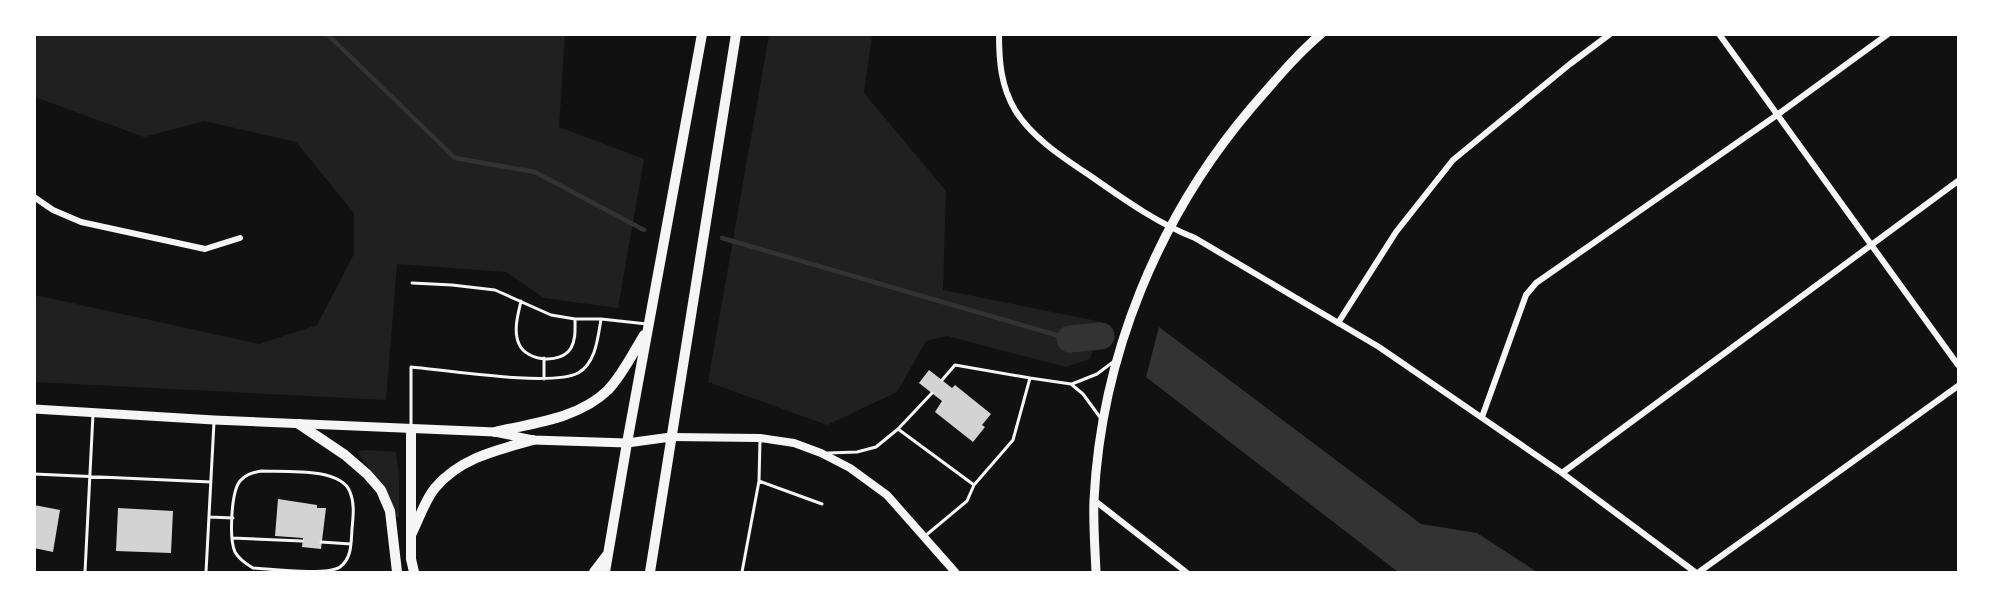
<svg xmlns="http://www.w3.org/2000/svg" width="1993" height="607" viewBox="0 0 1993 607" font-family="Inter,sans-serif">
  <rect width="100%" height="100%" fill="#111"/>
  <path fill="#202020" d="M35,34L565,35L559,127L644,159L618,308L544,298L506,272L397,264L386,400L35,382V295L259,344L317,325L354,254V213L296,142L204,121L144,137L35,97Z
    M769,35H872L864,93L946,191L943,290L1102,322L1090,359L1066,367L947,336L926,341L897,392L827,425L708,382Z
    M366,450L396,452L399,476V517H394L383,487L358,453L359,451Z"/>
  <path fill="#333" d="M1159,327L1421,524L1477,533L1537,572H1398L1146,377Z"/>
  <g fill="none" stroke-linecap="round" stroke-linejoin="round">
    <path stroke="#333" stroke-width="4.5" d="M327,34L455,158L535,172L644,230
      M722,238L1070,339"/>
    <path stroke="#333" stroke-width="27" d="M1070,339L1101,336"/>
  </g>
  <path fill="#d3d3d3" d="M929,370L952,388L955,385L991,414L982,425L985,427L973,442L935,412L942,401L919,383Z
    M278,499L317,505V508H326L321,549L302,547L303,538L275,536Z
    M34,505L60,510L53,552L34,548Z
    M118,508L173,511L171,553L116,551Z"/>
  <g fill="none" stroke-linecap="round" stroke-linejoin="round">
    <path stroke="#f5f5f5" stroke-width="3" d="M412,283L452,285L495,290L551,315L575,319H601
      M521,301C518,314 513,331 519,344C526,361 561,365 571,348C576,339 575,329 575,319
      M544,358V379
      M942,380L955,365L1030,378
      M1072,384L1097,374L1113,362
      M411,428V367C445,370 552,387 578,373C596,363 598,337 601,319L647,324
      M898,429L974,485
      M828,453L857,452L876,447L898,429L932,393
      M261,471C284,472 341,467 350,492C355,504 353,517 352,529C351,543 352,558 340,567C327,576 271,569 253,568C246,564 239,559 235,552C229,539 231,492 240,481C246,474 252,473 261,471Z
      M34,474L211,482
      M759,481L822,504
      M209,517L233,518
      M925,536L967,501L974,485L1013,440L1030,378L1071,384L1083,394L1102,420
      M232,538L302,541
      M321,542L351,544
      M85,572L93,414
      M206,572L214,422
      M742,572L759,481L760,440"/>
    <path stroke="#f5f5f5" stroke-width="6" d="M999,34C999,62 1001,86 1015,110C1032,138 1065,159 1092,177C1125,200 1157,223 1195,238L1379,347L1562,473L1695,572
      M1719,34L1958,365
      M34,197L53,210L81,222L205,249L240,238
      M1338,323L1396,232L1453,160L1570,64L1610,34
      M1482,417L1526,295L1536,283L1777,115L1888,34
      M1562,473L1958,181
      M1094,500L1186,572
      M1699,572L1958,386"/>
    <path stroke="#f5f5f5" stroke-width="8" d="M671,437L760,438L794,443L821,453L850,468L887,495L955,572"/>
    <path stroke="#f5f5f5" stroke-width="9" d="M34,409L214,420L495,432L533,440L627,443L671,437
      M1096,572C1095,548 1093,524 1094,500C1101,356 1159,216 1252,107C1274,82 1296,55 1321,34"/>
    <path stroke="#f5f5f5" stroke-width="10" d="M299,424L345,455L367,474L381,490L390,511L397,572
      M411,430V559L414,572
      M495,432C533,423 578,419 608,390C623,374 633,353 644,335
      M412,533C419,519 425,500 435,488C460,458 497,450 533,440
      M594,572L607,555
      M605,572L627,443L702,34
      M650,572L736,34"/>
  </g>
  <rect width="1993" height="607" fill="none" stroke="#ffffff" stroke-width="72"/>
</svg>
